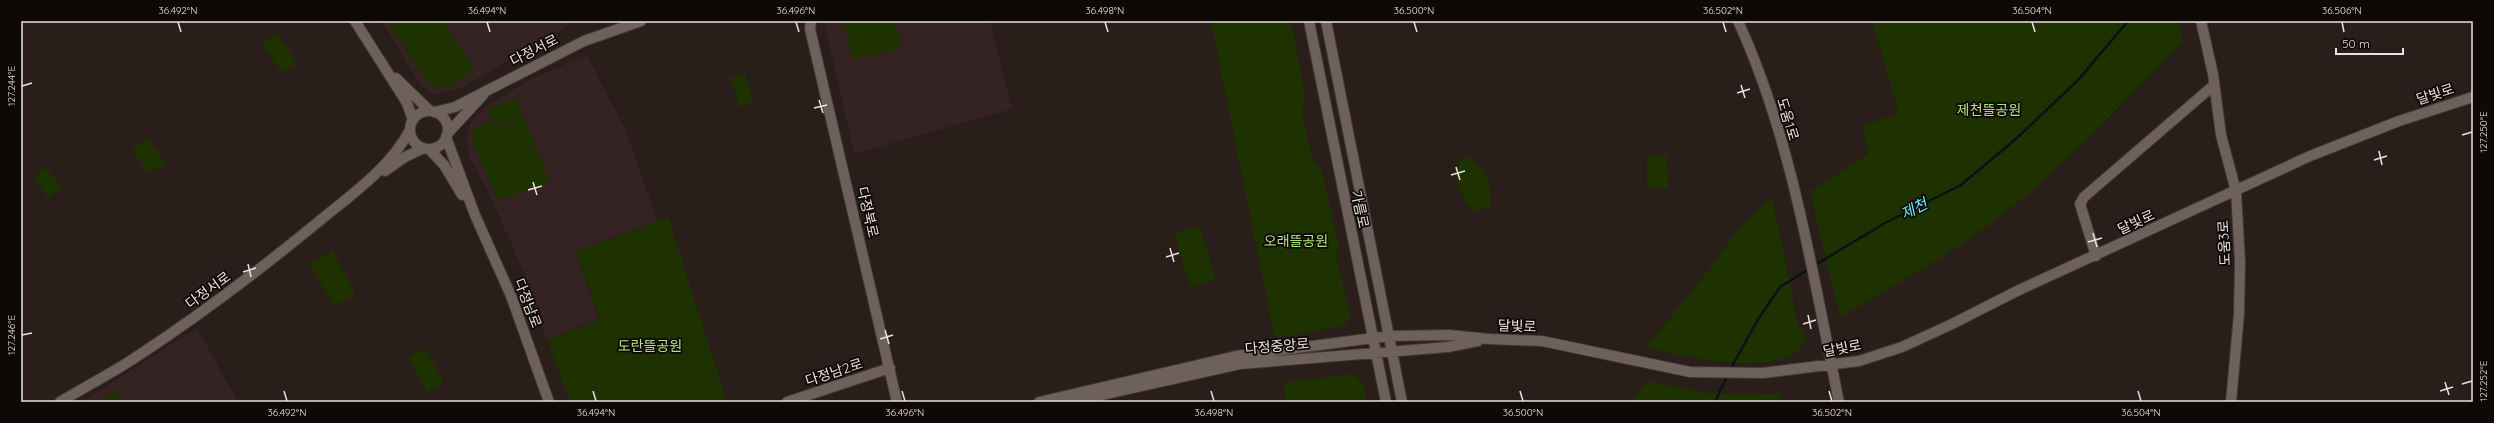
<svg xmlns="http://www.w3.org/2000/svg" width="2494" height="423" viewBox="0 0 2494 423" font-family="Quicksand,'Noto Sans KR',sans-serif">
  <rect width="100%" height="100%" fill="#291e19"/>
  <path fill="#352222" d="M382,21H569L571,24L460,89L433,94L421,86Z
    M824,21H990L1012,109L854,154Z
    M587,55L624,127L658,221L575,252L599,319L547,340L523,272L526,270L523,271L491,197L469,156L467,136L471,122L485,107L529,80Z
    M197,328L238,402H82Z"/>
  <path fill="#1d3200" d="M398,21H443L475,69L448,88L431,86L390,26Z
    M843,21H895L902,48L854,60Z
    M1211,21H1291L1305,95L1302,115L1313,161L1322,171L1339,246L1336,256L1351,315L1345,325L1275,339Z
    M1872,21H2178L2183,42C2132,93 2083,147 2028,194C1971,243 1905,280 1840,317L1810,192L1868,154L1863,125L1899,114Z
    M277,33L297,62L282,73L262,44Z
    M745,73L754,102L739,107L731,78Z
    M518,98L524,115L494,127L488,109Z
    M524,117L548,178L545,185L497,200L471,136L475,128L491,122L493,129Z
    M147,138L167,165L148,172L132,150Z
    M1667,155L1668,188L1647,189V156Z
    M1467,156C1489,172 1490,179 1491,206L1473,211L1466,204L1454,173L1459,162Z
    M46,167L62,188L48,198L33,177Z
    M1772,197L1798,323L1806,339C1802,344 1797,353 1792,355C1756,373 1684,357 1646,347L1706,274L1738,230Z
    M668,217L727,402H570L547,340L600,320L576,252Z
    M1200,226L1216,279L1190,287L1174,234Z
    M332,250L356,294L334,306L310,263Z
    M425,348L444,382L427,392L408,357Z
    M1353,374L1363,383L1367,402H1287L1283,383Z
    M1647,381L1705,393L1782,394L1778,402H1630Z
    M117,391L122,402H98Z"/>
  <g fill="none" stroke-linecap="round" stroke-linejoin="round">
    <path stroke="#051416" stroke-width="2.5" d="M1815,265L1885,223L1961,185L2018,137L2079,79L2128,21
      M1730,370L1757,321L1780,287L1809,269
      M1715,402L1728,374"/>
    <defs>
      <path id="minor" d="M355,21L407,103L413,120
        M811,21L810,29L897,402
        M1309,21L1386,402
        M1326,21L1402,402
        M1738,21C1792,138 1813,276 1839,402
        M2201,21L2213,74L2221,135L2236,191L2240,262L2239,314L2231,402
        M396,78L430,111
        M410 130a19 19 0 1 1 38 0a19 19 0 1 1-38 0Z
        M434,112L455,107L584,41L641,21
        M447,134L483,95
        M446,137L475,215L511,296L549,402
        M429,149L444,165L462,195
        M385,171L405,157L424,148
        M2096,256L2080,204L2084,197L2214,85
        M60,402C83,388 108,375 130,361C198,317 261,269 323,218C355,192 391,166 410,130
        M787,402L890,368
        M1039,402L1236,356L1389,336L1449,335L1490,339L1542,341L1690,372L1763,373L1859,361L1902,347L1950,325L2017,291L2310,156L2399,121L2473,97
        M1070,402L1240,364L1448,347L1478,341"/>
    </defs>
    <use href="#minor" stroke="#413834" stroke-width="12"/>
    <use href="#minor" stroke="#6e605a" stroke-width="10"/>
  </g>
  <path fill="none" stroke="#eae2df" stroke-width="1.5" d="M178,22L181,32M487,22L490,32M796,22L799,32M1105,22L1108,32M1414,22L1417,32M1723,22L1726,32M2032,22L2035,32M2342,22L2344,32M1741,85L1745,98M22,86L32,83M1737,93L1750,89M819,100L823,113M814,108L827,105M2462,135L2472,132M2379,151L2382,165M2374,160L2387,156M1456,167L1460,180M1451,175L1465,171M533,182L537,195M528,190L542,186M2093,233L2097,247M2088,242L2102,238M1170,248L1174,262M1166,257L1179,253M248,264L251,277M243,272L256,268M1808,315L1811,329M1803,324L1816,320M885,330L889,344M22,335L32,333M880,339L893,335M2445,382L2449,395M2462,384L2472,381M284,391L287,401M593,391L596,401M902,391L905,401M1211,391L1214,401M1520,391L1523,401M1829,391L1832,401M2138,391L2141,401M2440,391L2453,387"/>
  <g text-anchor="middle" stroke-width="3.5" stroke-linejoin="round" paint-order="stroke">
    <g font-size="14" fill="#eae2df" stroke="#0e0907">
      <text transform="translate(534 50) rotate(-27)" y="5">다정서로</text>
      <text transform="translate(2435 94) rotate(-18)" y="5">달빛로</text>
      <text transform="translate(1788 119) rotate(73)" y="5">도움1로</text>
      <text transform="translate(1360 209) rotate(78)" y="5">가름로</text>
      <text transform="translate(868 212) rotate(77)" y="5">다정북로</text>
      <text transform="translate(2136 222) rotate(-25)" y="5">달빛로</text>
      <text transform="translate(2224 243) rotate(-93)" y="5">도움3로</text>
      <text transform="translate(208 290) rotate(-36)" y="5">다정서로</text>
      <text transform="translate(528 303) rotate(69)" y="5">다정남로</text>
      <text transform="translate(1517 326) rotate(2)" y="5">달빛로</text>
      <text transform="translate(1277 346) rotate(-5)" y="5">다정중앙로</text>
      <text transform="translate(1842 348) rotate(-11)" y="5">달빛로</text>
      <text transform="translate(834 372) rotate(-18)" y="5">다정남2로</text>
    </g>
    <g font-size="14" fill="#afe17e" stroke="#0e0907">
      <text x="1989" y="115">제천뜰공원</text>
      <text x="1296" y="246">오래뜰공원</text>
      <text x="650" y="351">도란뜰공원</text>
    </g>
    <g font-size="15" font-style="italic" fill="#72ebfb" stroke="#0e0907">
      <text transform="translate(1914 209) rotate(-27)" y="5">제천</text>
    </g>
  </g>
  <rect width="2494" height="423" fill="none" stroke="#0e0907" stroke-width="44"/>
  <path d="M2336 48v6h67v-6" fill="none" stroke="#eae2df" stroke-width="2"/>
  <text x="2342" y="48" font-size="12" fill="#eae2df" stroke="#0e0907" stroke-width="3" paint-order="stroke">50 m</text>
  <rect x="22" y="22" width="2450" height="379" fill="none" stroke="#eae2df" stroke-width="1.5"/>
  <g font-size="10" text-anchor="middle" fill="#eae2df">
    <text x="178" y="14">36.492°N</text>
    <text x="487" y="14">36.494°N</text>
    <text x="796" y="14">36.496°N</text>
    <text x="1105" y="14">36.498°N</text>
    <text x="1414" y="14">36.500°N</text>
    <text x="1723" y="14">36.502°N</text>
    <text x="2032" y="14">36.504°N</text>
    <text x="2342" y="14">36.506°N</text>
    <text transform="translate(11 86) rotate(-90)" y="4">127.244°E</text>
    <text transform="translate(2483 132) rotate(-90)" y="4">127.250°E</text>
    <text transform="translate(11 335) rotate(-90)" y="4">127.246°E</text>
    <text transform="translate(2483 381) rotate(-90)" y="4">127.252°E</text>
    <text x="287" y="416">36.492°N</text>
    <text x="596" y="416">36.494°N</text>
    <text x="905" y="416">36.496°N</text>
    <text x="1214" y="416">36.498°N</text>
    <text x="1523" y="416">36.500°N</text>
    <text x="1832" y="416">36.502°N</text>
    <text x="2141" y="416">36.504°N</text>
  </g>
</svg>
